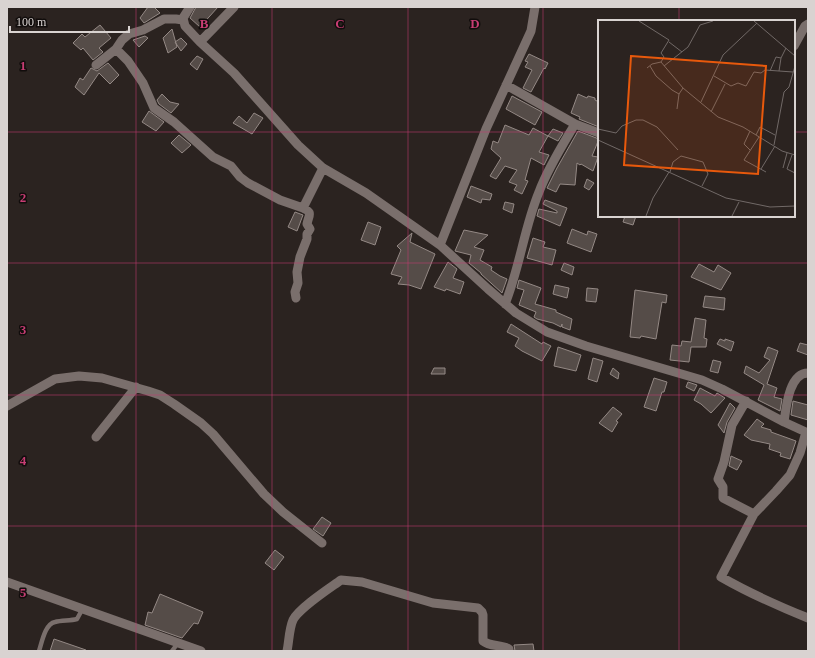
<svg xmlns="http://www.w3.org/2000/svg" width="815" height="658" viewBox="0 0 815 658" font-family="'Times New Roman',serif">
  <rect width="100%" height="100%" fill="#2b2320"/>
  <path fill="#554c48" stroke="#948985" d="M148,7H154L160,13L144,23L140,18Z
    M196,7H218L200,27L190,18Z
    M100,25L111,38L99,48L103,52L93,60L83,48L81,50L73,43L82,34L85,37Z
    M172,29L177,47L168,53L163,38Z
    M145,36L148,38L139,47L133,40Z
    M181,38L187,44L181,51L175,42Z
    M529,54L548,63L545,69L544,68L531,92L523,88L532,70L525,67L528,62L525,61Z
    M197,56L203,59L197,70L190,64Z
    M108,63L119,75L110,84L99,73L84,95L75,87L80,78L83,80L91,68L97,71Z
    M162,94L170,102L179,104L171,113L159,104L157,100Z
    M578,94L587,98L588,96L595,98V100L599,102V127L579,119L580,117L571,113Z
    M512,96L542,112L535,125L506,109Z
    M149,111L164,122L156,131L142,122Z
    M254,113L263,118L252,134L233,123L239,116L247,123Z
    M505,125L529,135L533,128L548,136L539,152L549,155L544,165L531,158L525,180L528,181L522,194L514,190L517,185L509,182L517,170L505,166L496,179L490,176L501,158L491,149L493,141L498,143Z
    M553,129L563,133L558,141L548,136Z
    M578,131L599,139L592,156L598,157L593,171L581,164L580,165L577,163L575,185L560,184L556,192L547,188L557,168Z
    M179,135L191,145L182,153L171,143Z
    M587,179L594,183L589,190L584,187Z
    M471,186L492,194L490,200L482,199L481,203L467,197Z
    M545,200L567,208L560,226L537,216L539,209L557,213V211L543,204Z
    M505,202L514,204L512,213L503,209Z
    M295,212L303,215L297,231L288,227Z
    M625,216H636L633,225L623,222Z
    M368,222L381,227L375,245L361,240Z
    M572,229L587,235L588,231L597,234L591,252L567,243Z
    M464,230L488,235L474,247L484,250L480,260L492,267L491,270L500,276L507,279L502,293L481,274V273L469,263L471,255L455,251Z
    M412,233L410,242L435,254L421,289L409,285L398,284L402,277L391,274L401,250L397,246Z
    M533,238L545,242L543,247L556,250L552,265L527,258Z
    M448,262L457,269L453,278L464,282L460,294L446,289L445,291L434,287Z
    M564,263L574,267L572,275L561,270Z
    M699,264L714,272L718,265L731,273L721,290L691,277Z
    M519,280L541,288L535,304L556,310V312L572,319L570,330L562,327V324L561,327L553,323L537,319L534,317L536,312L519,305L524,290L517,288Z
    M555,285L569,288L567,298L553,294Z
    M587,288L598,289L596,302L586,301Z
    M635,290L667,295L666,303L662,302L656,339L641,336L640,338L630,337Z
    M705,296L725,298L724,310L703,307Z
    M695,318L706,320L704,338L707,339L706,347H691L689,362L670,360L672,345L681,346L682,341L691,342Z
    M511,324L542,344L543,342L551,346L542,361L522,351L515,346L519,338L507,332Z
    M720,339L725,341V339L734,342L731,351L717,344Z
    M800,343L808,345V355L797,351Z
    M558,347L581,355L576,371L554,366Z
    M768,347L778,351L767,384L777,388L774,397L782,399L780,411L758,400L764,385L744,373L746,366L759,373L770,360L764,357Z
    M593,358L603,361L597,382L588,379Z
    M713,360L721,362L718,373L710,371Z
    M434,368H445V374H431Z
    M613,368L619,373L618,379L610,374Z
    M654,378L667,382L664,392H662L656,411L644,407Z
    M688,382L697,385L694,391L686,387Z
    M700,388L715,396L717,393L725,398L711,413L701,404L694,400Z
    M793,401L808,405V420L791,415Z
    M730,403L735,408L727,422L724,433L718,425Z
    M613,407L622,414L616,421L618,422L612,432L599,423Z
    M757,419L764,424L761,427L771,430V432L796,441L790,459L780,456L781,453L769,449L770,444L751,440L744,435Z
    M731,456L742,461L737,470L729,466Z
    M322,517L331,523L323,536L313,529Z
    M275,550L284,557L274,570L265,563Z
    M160,594L203,612L198,624L194,623L182,638L145,625L148,612L152,613Z
    M54,639L86,650V651H50Z
    M533,644L534,651H515L514,645Z"/>
  <g fill="none" stroke-linecap="round" stroke-linejoin="round">
    <path stroke="#7a6f6c" stroke-width="4.5" d="M39,651C42,642 45,624 55,622C62,620 70,621 77,619L83,608
      M172,651L178,643"/>
    <path stroke="#7a6f6c" stroke-width="9" d="M190,7L183,18L185,26L200,42L234,73L298,145L323,168L366,193L440,245L488,289L516,313L547,332L586,346L702,380L722,389L784,422L808,433
      M200,42L234,7
      M794,46L805,26L808,24
      M116,49L128,61L143,83L154,108L174,122L213,157L231,166L240,177L248,183L280,200L303,208L323,168
      M96,65L116,49L122,40L129,34L143,30L164,19H176L183,20
      M506,85L575,124L599,133
      M440,245L486,129L531,31L535,7
      M296,298L295,292L298,283L297,272L300,257L307,239V234L310,229L307,224C309,214 313,213 303,208
      M505,304C520,267 524,228 539,192C548,168 562,146 575,124
      M746,401L732,425L724,462L718,479L723,487V498L754,514
      M7,406L55,379L79,376L102,378L148,391L160,395L174,404L201,423L213,434L264,494L283,512L322,543
      M784,422C786,408 789,373 808,373
      M806,432L800,453L790,475L776,491L754,514L721,577C749,593 778,606 808,618
      M96,437L136,387
      M7,582L201,651
      M287,651C289,642 289,629 293,620C299,608 330,588 341,580L362,582L433,603L478,608L482,612L483,615V641C490,647 501,644 509,649V651"/>
  </g>
  <path fill="none" stroke="#c73d73" stroke-width="1" stroke-opacity="0.55" d="M136,7V651M272,7V651M408,7V651M543,7V651M679,7V21M7,132H599M794,132H808M679,216V651M7,263H808M7,395H808M7,526H808"/>
  <g transform="translate(598 20)">
    <rect width="197" height="197" fill="#2b2320"/>
    <path fill="none" stroke="#716967" stroke-width="1" d="M41,1L71,20L63,33L66,37L63,42L85,68L120,97L145,107L184,131L197,135M156,1L197,36M71,22L84,32M188,28L183,38L181,51L195,52M52,46L58,56L74,70L81,74L85,68M66,46L90,27L102,5L115,1M49,48L54,44L63,42M172,51L178,37L183,38M116,56L133,66L140,63L148,66L156,52L163,53L167,50L181,51M103,82L125,35L159,3M79,89L81,74M113,92L127,64M0,109L18,113L24,106L38,100H45L59,107L80,130M158,115L162,107L177,115M161,117L146,140L168,152M0,120L128,178L172,187L197,186M176,125L186,72L191,67L197,46M152,130L146,124L152,111M194,135L189,149L197,153M185,148L189,133M163,149L177,126M72,152L75,142L83,136L105,142L110,154L104,166M48,196L55,178L71,152M134,196L141,182"/>
    <path fill="#e8590c" fill-opacity="0.15" stroke="#e8590c" stroke-width="2" d="M33,36L168,46L160,154L26,145Z"/>
    <rect width="197" height="197" fill="none" stroke="#d9d3d1" stroke-width="2"/>
  </g>
  <g font-size="13" text-anchor="middle" font-weight="bold" fill="#c73d73" stroke="#110d0c" stroke-width="3" stroke-linejoin="round" paint-order="stroke">
    <text x="204" y="28">B</text>
    <text x="340" y="28">C</text>
    <text x="475" y="28">D</text>
    <text x="23" y="70">1</text>
    <text x="23" y="202">2</text>
    <text x="23" y="334">3</text>
    <text x="23" y="465">4</text>
    <text x="23" y="597">5</text>
  </g>
  <rect width="815" height="658" fill="none" stroke="#d9d3d1" stroke-width="16"/>
  <path d="M10 26v6h119v-6" fill="none" stroke="#d9d3d1" stroke-width="2"/>
  <text x="16" y="26" font-size="12" fill="#d9d3d1" stroke="#110d0c" stroke-width="3" paint-order="stroke">100 m</text>
</svg>
